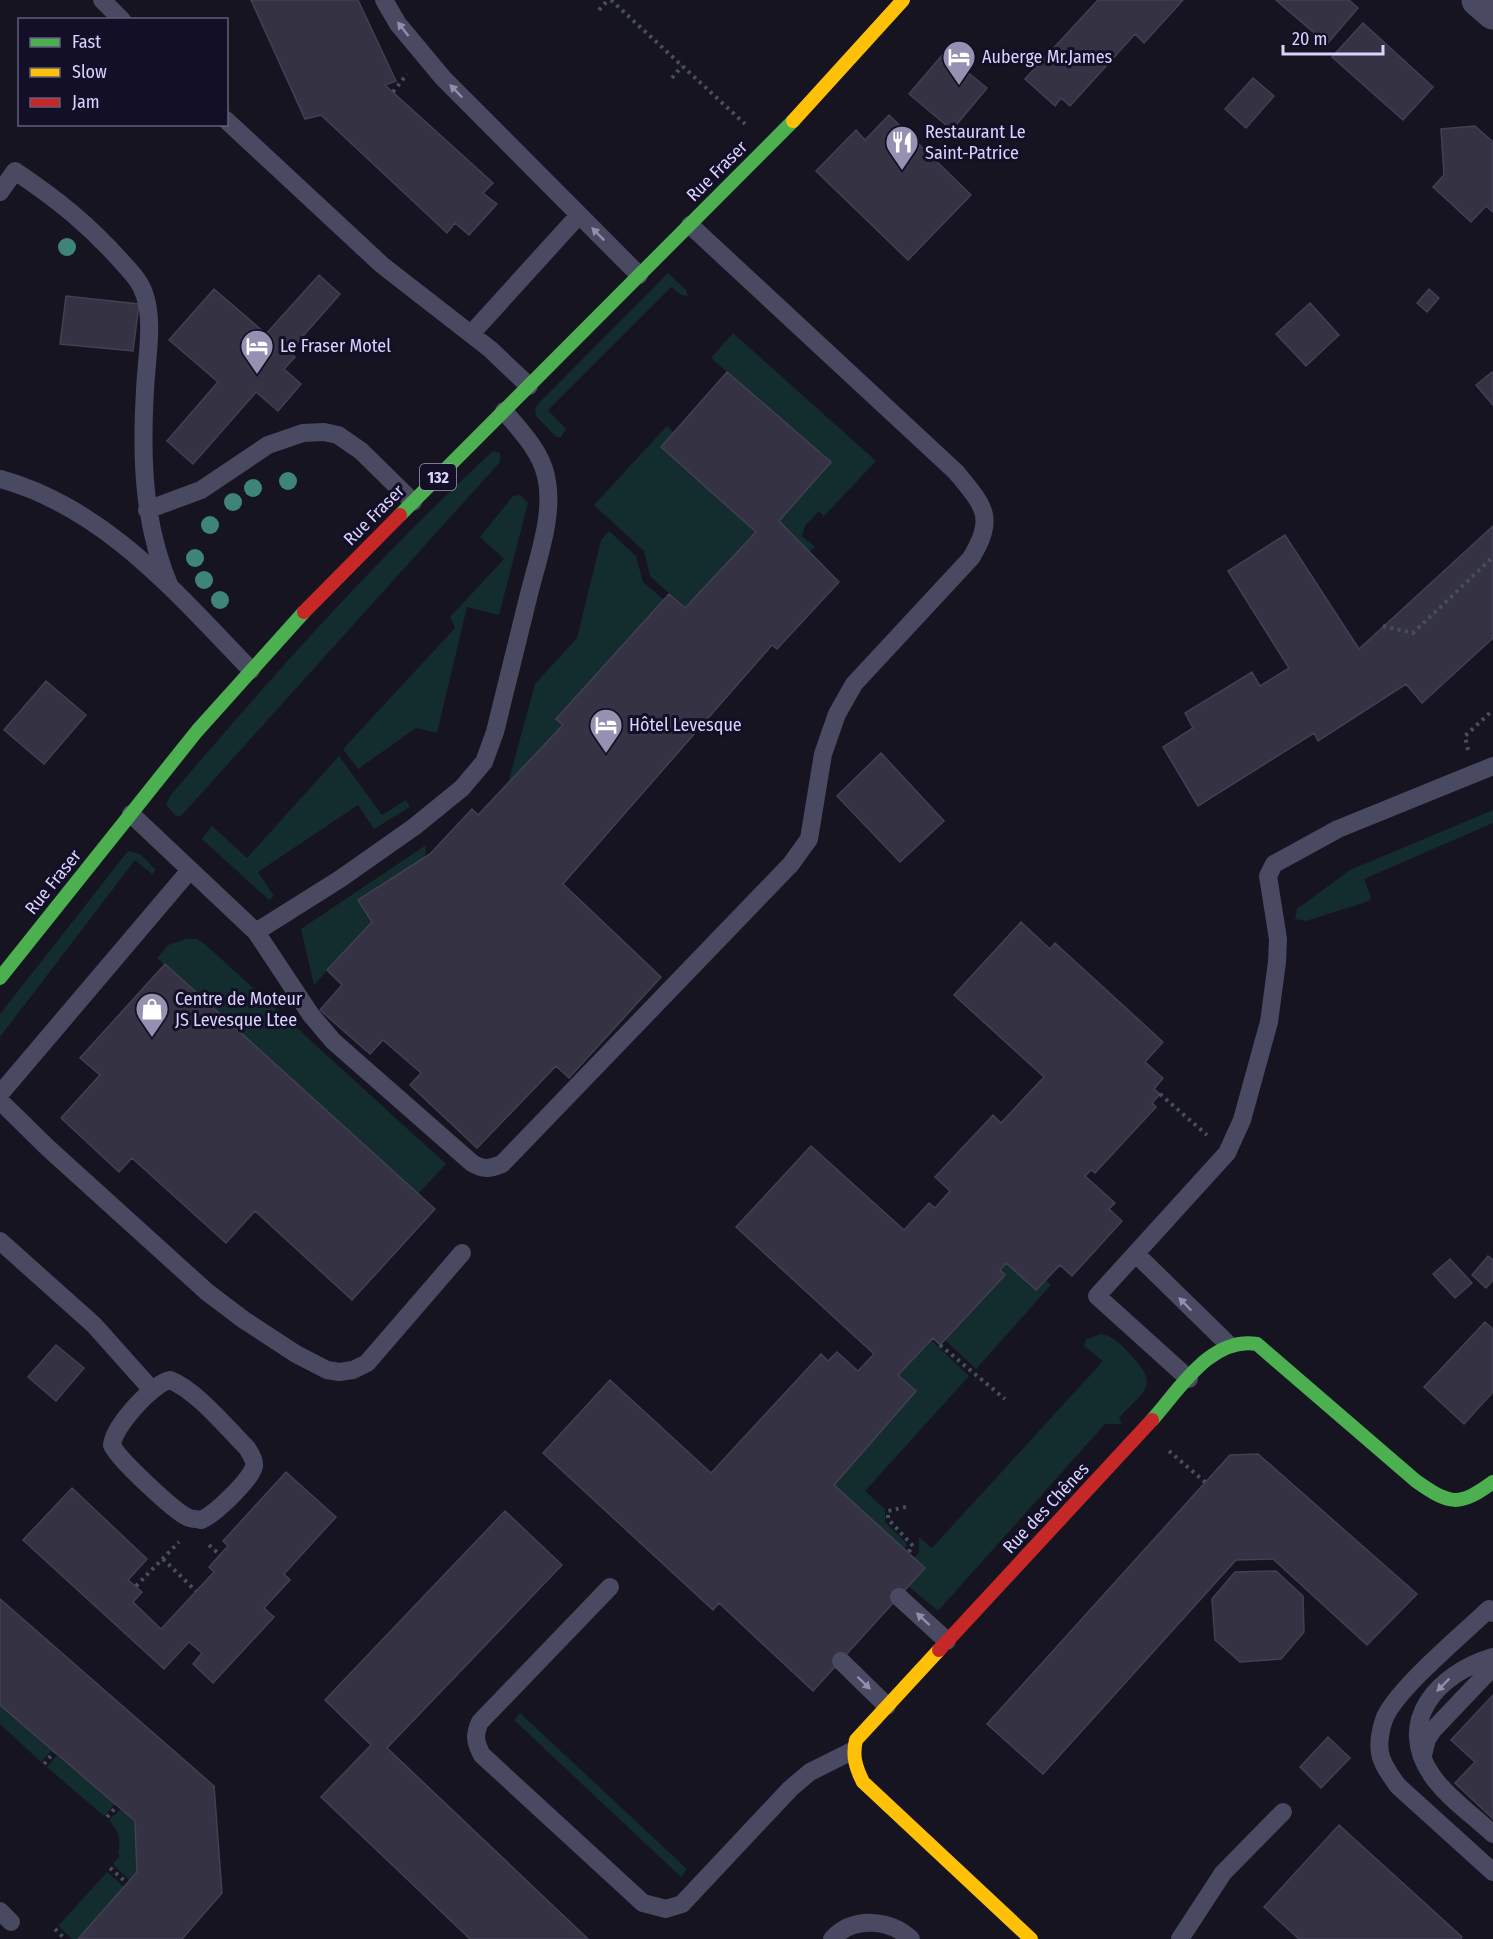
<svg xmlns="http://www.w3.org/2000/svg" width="1493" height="1939" viewBox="0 0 1493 1939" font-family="'Fira Sans Condensed',sans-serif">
  <rect width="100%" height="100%" fill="#161421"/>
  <path fill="#132c2d" d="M668,273L686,290L688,296L681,295L671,287L548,410L566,429L561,437H556L536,416L535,409L538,404Z
    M733,333L876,461L824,516L819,511L805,526L802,536L815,547L809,552L779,521L831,462L711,358Z
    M667,426L674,433L662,447L756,532L685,608L650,576L644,551L594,505Z
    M493,451L500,453V462L181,816H176L166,805L170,796C272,676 377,558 493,451Z
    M520,495L528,503L499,615L467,607L437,733L416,728L358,769L343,749L455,628L450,617L504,559L480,537L513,496Z
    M609,531L636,556L643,582L664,600L563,725L508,783L535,684L577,638L601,540Z
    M339,756L382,815L406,800L410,807L374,829L358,805L258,872L274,896L269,900L202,839L212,826L247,858Z
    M1493,810V823L1364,879L1371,897L1369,901L1306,921L1295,919L1297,909L1350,870Z
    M426,845L425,857L359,900L372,922L314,985L301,929Z
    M128,851L140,854L156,870L152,874L135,860L0,1037V1014Z
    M186,939H197L206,945L446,1164L418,1194L157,958L168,945Z
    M1006,1263L1036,1290L1046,1280L1051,1285L976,1369L945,1340L1005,1275L1000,1270Z
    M1101,1334C1113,1336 1120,1343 1128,1352C1161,1386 1146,1389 1119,1418L1122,1424H1105L938,1611L908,1586L925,1568L914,1558L919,1552V1537L932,1548L1103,1361L1084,1346L1086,1339Z
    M931,1340L969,1376L865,1491L885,1509V1522L907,1544L905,1550L834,1485L915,1391L898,1375Z
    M0,1705L52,1750L41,1762L0,1724Z
    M520,1713L687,1869L681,1877L514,1720Z
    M57,1755L115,1804L104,1816L47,1767Z
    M121,1809L135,1821L137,1872L130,1881L113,1864L120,1856L118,1853C122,1839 118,1831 109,1820Z
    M107,1872L124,1887L78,1939H72L58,1926Z"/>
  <path fill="#343243" stroke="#433f54" stroke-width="1.5" d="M251,0H358L396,81L385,85L493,183L483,193L497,204L469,235L455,223L447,233L321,115L305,119Z
    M1098,0H1183L1144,43L1135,34L1070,106L1061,98L1055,106L1025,79Z
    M1276,0H1349L1358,8L1327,44Z
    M1363,23L1433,87L1403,120L1332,57Z
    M944,53L987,88L952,130L909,94Z
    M1253,78L1274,96L1246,128L1225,109Z
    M889,115L971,195L908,260L816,171L856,130L865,140Z
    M1475,126L1493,142V212L1486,206L1471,222L1433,187L1444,175L1441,129Z
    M319,275L340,294L289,352L295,357L284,369L301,384L278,411L256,392L193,464L167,441L218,382L169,340L214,289L266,334Z
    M1429,289L1439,298L1427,312L1417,303Z
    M66,296L139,304L133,351L60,344Z
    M1310,303L1339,335L1306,366L1276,334Z
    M727,372L831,462L779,521L839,582L777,649L772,645L563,884L661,977L569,1078L556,1066L477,1148L410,1085L421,1073L383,1040L370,1054L320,1010L342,985L327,970L372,922L358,900L430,854L472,809L478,815L563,725L556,719L669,594L685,608L756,532L661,447Z
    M1492,372L1493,373V405L1476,385Z
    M1493,526V638L1422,703L1406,684L1318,741L1314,733L1198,806L1163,747L1193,728L1185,713L1252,672L1260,686L1289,668L1228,571L1285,535L1359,649Z
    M46,681L86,715L44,764L4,730Z
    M881,753L944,821L900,862L837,796Z
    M1021,922L1050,949L1055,943L1163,1042L1145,1062L1163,1078L1154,1089L1160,1094L1152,1103L1156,1107L1095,1173L1091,1170L1085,1176L1115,1203L1109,1209L1122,1221L1072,1276L1060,1265L1036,1290L1006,1263L1000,1270L1005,1275L940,1345L933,1338L898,1375L916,1391L834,1485L925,1568L813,1691L719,1603L713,1610L543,1453L610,1380L711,1473L821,1354L828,1361L837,1352L858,1371L874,1354L736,1227L811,1146L904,1230L929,1203L935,1208L950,1191L935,1177L993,1115L1001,1123L1044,1077L954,995Z
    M165,964L435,1209L352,1300L255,1211L226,1243L132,1158L119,1172L61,1118L100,1075L80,1058Z
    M1488,1256L1493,1260V1280L1486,1288L1472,1275Z
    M1450,1259L1472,1283L1455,1298L1433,1274Z
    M1485,1322L1493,1329V1392L1464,1424L1424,1387Z
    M56,1345L84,1368L56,1401L28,1377Z
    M1258,1454L1417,1594L1367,1645L1273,1559L1236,1560L1043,1774L987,1724L1230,1455Z
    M286,1472L336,1517L284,1574L290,1580L264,1608L274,1617L213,1683L193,1664L202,1653L189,1642L164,1669L23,1540L72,1488L147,1559L128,1580L142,1592L133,1602L161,1629L214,1572L209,1567L228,1546L223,1541Z
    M505,1511L562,1565L387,1748L588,1939H470L321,1797L371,1745L325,1700Z
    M1276,1571L1303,1596L1304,1632L1281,1659L1240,1662L1215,1640L1212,1599L1235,1572Z
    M0,1599L214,1786L222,1893L182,1939H78L137,1872L135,1821L0,1705Z
    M1493,1695V1819L1455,1783L1475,1762L1451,1740Z
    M1328,1737L1350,1758L1321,1788L1300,1767Z
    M1339,1825L1462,1937L1461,1939H1299L1264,1907Z"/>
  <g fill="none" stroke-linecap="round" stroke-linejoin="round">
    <path stroke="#44505f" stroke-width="4" stroke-dasharray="3 4.5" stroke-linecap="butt" d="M611,0L745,124
      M599,10L608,0
      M672,78L682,66
      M393,92L407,74
      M1383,626L1413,633L1493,557
      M1468,750L1465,736L1493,710
      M1160,1094L1207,1135
      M940,1345L1005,1399
      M1169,1451L1205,1482
      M906,1507L888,1511V1519L913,1546L908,1553
      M209,1545L220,1555
      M163,1559L196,1591
      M136,1586L179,1542
      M44,1764L54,1752
      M107,1817L117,1806
      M110,1868L127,1883
      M55,1929L65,1939"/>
    <path stroke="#4a4962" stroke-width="18" d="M102,0L122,20
      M384,0L398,24L443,78L639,275
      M226,120L382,265L490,349L529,386
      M0,192L15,171C58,200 88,224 122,262C131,272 141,282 145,296C154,324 146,361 145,391C141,458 143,524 170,587
      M471,334L579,215
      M0,479C106,508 177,594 251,670
      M147,510L201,490L268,445L303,433L324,432L338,435L361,451L413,502
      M131,814L256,932L340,879L414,827L462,788L484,762L495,732C506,687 517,643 528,598C537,560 555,515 546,476C540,450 520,430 504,411
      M256,932L311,1015L333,1041L472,1163C484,1170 489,1169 502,1164L791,864L809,839L823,754L837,714L854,684L971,558C996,517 984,506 956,472L690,225
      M0,1094L190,870
      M0,1101L48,1148L207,1292L244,1320L296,1354L327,1370L339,1372L353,1370L367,1363L462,1253
      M0,1241L94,1325L152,1390
      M1136,1254L1228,1344
      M1189,1379L1097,1296L1227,1153L1242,1120L1269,1022L1277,962L1278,939L1268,876L1274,864L1338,829L1493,766
      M170,1380C196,1390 227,1428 247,1448C250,1453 255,1460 254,1466C252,1479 214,1515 201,1520C197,1519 191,1519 187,1517C173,1510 117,1458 112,1445C114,1426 152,1384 170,1380Z
      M610,1587L480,1722C474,1735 475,1742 482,1755L643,1903L666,1909L682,1904L790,1789L810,1772L852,1751
      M899,1597L947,1641
      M1493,1613L1489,1609C1462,1635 1400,1686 1385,1717C1381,1727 1378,1742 1380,1753C1382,1765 1391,1776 1398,1786L1493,1872
      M1493,1657C1439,1673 1393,1721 1433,1777C1448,1798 1474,1816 1493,1834
      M841,1661L887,1706
      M1423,1755L1427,1739L1433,1730L1493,1667
      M0,1911L11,1922
      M832,1939C853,1916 890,1919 911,1939
      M1180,1939L1223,1873L1283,1812"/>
    <path stroke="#4a4962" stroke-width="33" d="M1478,0L1493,13"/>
    <path stroke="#4caf50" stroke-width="14" d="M400,515L793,121
      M0,978L197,731L304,612
      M1152,1420C1179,1390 1211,1336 1257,1344L1416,1481C1450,1505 1459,1507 1493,1482"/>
    <path stroke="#ffc107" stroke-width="14" d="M793,121L903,0
      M939,1650L856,1740C852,1756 856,1768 863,1782L1031,1939"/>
    <path stroke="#c62828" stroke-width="14" d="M304,612L400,515
      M939,1650L1152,1420"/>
  </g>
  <g fill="#3e8478">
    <circle cx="67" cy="247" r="9"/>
    <circle cx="288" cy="481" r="9"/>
    <circle cx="253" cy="488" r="9"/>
    <circle cx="233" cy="502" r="9"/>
    <circle cx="210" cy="525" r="9"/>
    <circle cx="195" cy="558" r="9"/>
    <circle cx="204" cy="580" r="9"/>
    <circle cx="220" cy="600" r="9"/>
  </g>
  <defs><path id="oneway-solid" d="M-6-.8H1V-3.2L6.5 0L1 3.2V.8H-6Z" transform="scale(1.5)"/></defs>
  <g fill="#928eb0">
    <use href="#oneway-solid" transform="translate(403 29) rotate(-128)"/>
    <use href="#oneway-solid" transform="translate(456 91) rotate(-134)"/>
    <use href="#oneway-solid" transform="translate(598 234) rotate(-135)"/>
    <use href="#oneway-solid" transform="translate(1185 1304) rotate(-134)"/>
    <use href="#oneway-solid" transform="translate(923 1619) rotate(-137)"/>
    <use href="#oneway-solid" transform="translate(864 1683) rotate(44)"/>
    <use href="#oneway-solid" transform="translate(1443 1685) rotate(135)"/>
  </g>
  <defs>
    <symbol id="hotel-pin" viewBox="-11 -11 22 30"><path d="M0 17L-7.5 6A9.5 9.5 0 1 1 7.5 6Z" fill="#9591b1" stroke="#130f26"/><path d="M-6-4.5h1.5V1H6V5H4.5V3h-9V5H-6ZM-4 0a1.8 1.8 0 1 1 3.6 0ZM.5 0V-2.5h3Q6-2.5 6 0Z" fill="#fff"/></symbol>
    <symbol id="restaurant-pin" viewBox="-11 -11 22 30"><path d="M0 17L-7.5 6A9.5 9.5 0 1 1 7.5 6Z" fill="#9591b1" stroke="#130f26"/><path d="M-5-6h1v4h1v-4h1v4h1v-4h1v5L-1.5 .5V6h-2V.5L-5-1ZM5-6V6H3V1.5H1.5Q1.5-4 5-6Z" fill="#fff"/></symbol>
    <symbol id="shop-pin" viewBox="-11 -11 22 30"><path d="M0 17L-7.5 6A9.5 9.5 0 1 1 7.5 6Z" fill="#9591b1" stroke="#130f26"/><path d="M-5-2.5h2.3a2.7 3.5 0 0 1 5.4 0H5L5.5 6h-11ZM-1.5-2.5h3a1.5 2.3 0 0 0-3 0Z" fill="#fff"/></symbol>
  </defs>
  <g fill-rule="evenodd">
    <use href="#hotel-pin" x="940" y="38" width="38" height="52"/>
    <use href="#restaurant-pin" x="883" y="123" width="38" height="52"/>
    <use href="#hotel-pin" x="238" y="327" width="38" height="52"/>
    <use href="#hotel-pin" x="587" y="706" width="38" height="52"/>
    <use href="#shop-pin" x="133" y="990" width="38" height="52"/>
  </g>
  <g text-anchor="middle" stroke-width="6" stroke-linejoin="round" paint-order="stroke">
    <rect fill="#130f26" stroke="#9e99be" stroke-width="1.5" x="420" y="464" width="36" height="26" rx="4.5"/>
    <g font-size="16" font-weight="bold" fill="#d9d4ff">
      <text x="438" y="483">132</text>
    </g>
    <g font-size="18" fill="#d9d4ff" stroke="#130f26" text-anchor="start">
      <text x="982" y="63">Auberge Mr.James</text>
      <text x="925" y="138">Restaurant Le<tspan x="925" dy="21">Saint-Patrice</tspan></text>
      <text x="280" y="352">Le Fraser Motel</text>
      <text x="629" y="731">Hôtel Levesque</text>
      <text x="175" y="1005">Centre de Moteur<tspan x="175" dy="21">JS Levesque Ltee</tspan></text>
    </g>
    <g font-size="18" fill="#d9d4ff" stroke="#130f26">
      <text transform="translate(717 171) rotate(-45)" y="6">Rue Fraser</text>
      <text transform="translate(374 515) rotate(-45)" y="6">Rue Fraser</text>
      <text transform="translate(53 882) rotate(-51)" y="6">Rue Fraser</text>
      <text transform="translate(1046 1508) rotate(-47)" y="6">Rue des Chênes</text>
    </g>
  </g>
  <rect x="18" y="18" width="210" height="108" fill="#130f26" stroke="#625e7d" stroke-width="1.5"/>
  <rect x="30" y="38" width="30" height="9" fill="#4caf50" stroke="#625e7d" stroke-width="1.5"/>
  <text x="72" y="48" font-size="18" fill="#d9d4ff">Fast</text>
  <rect x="30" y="68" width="30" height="9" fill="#ffc107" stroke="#625e7d" stroke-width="1.5"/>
  <text x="72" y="78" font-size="18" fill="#d9d4ff">Slow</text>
  <rect x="30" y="98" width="30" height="9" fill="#c62828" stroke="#625e7d" stroke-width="1.5"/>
  <text x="72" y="108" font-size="18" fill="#d9d4ff">Jam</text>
  <path d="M1283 45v9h100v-9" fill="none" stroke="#d9d4ff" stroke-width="3"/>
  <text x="1292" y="45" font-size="18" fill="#d9d4ff" stroke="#130f26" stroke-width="4.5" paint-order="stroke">20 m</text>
</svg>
